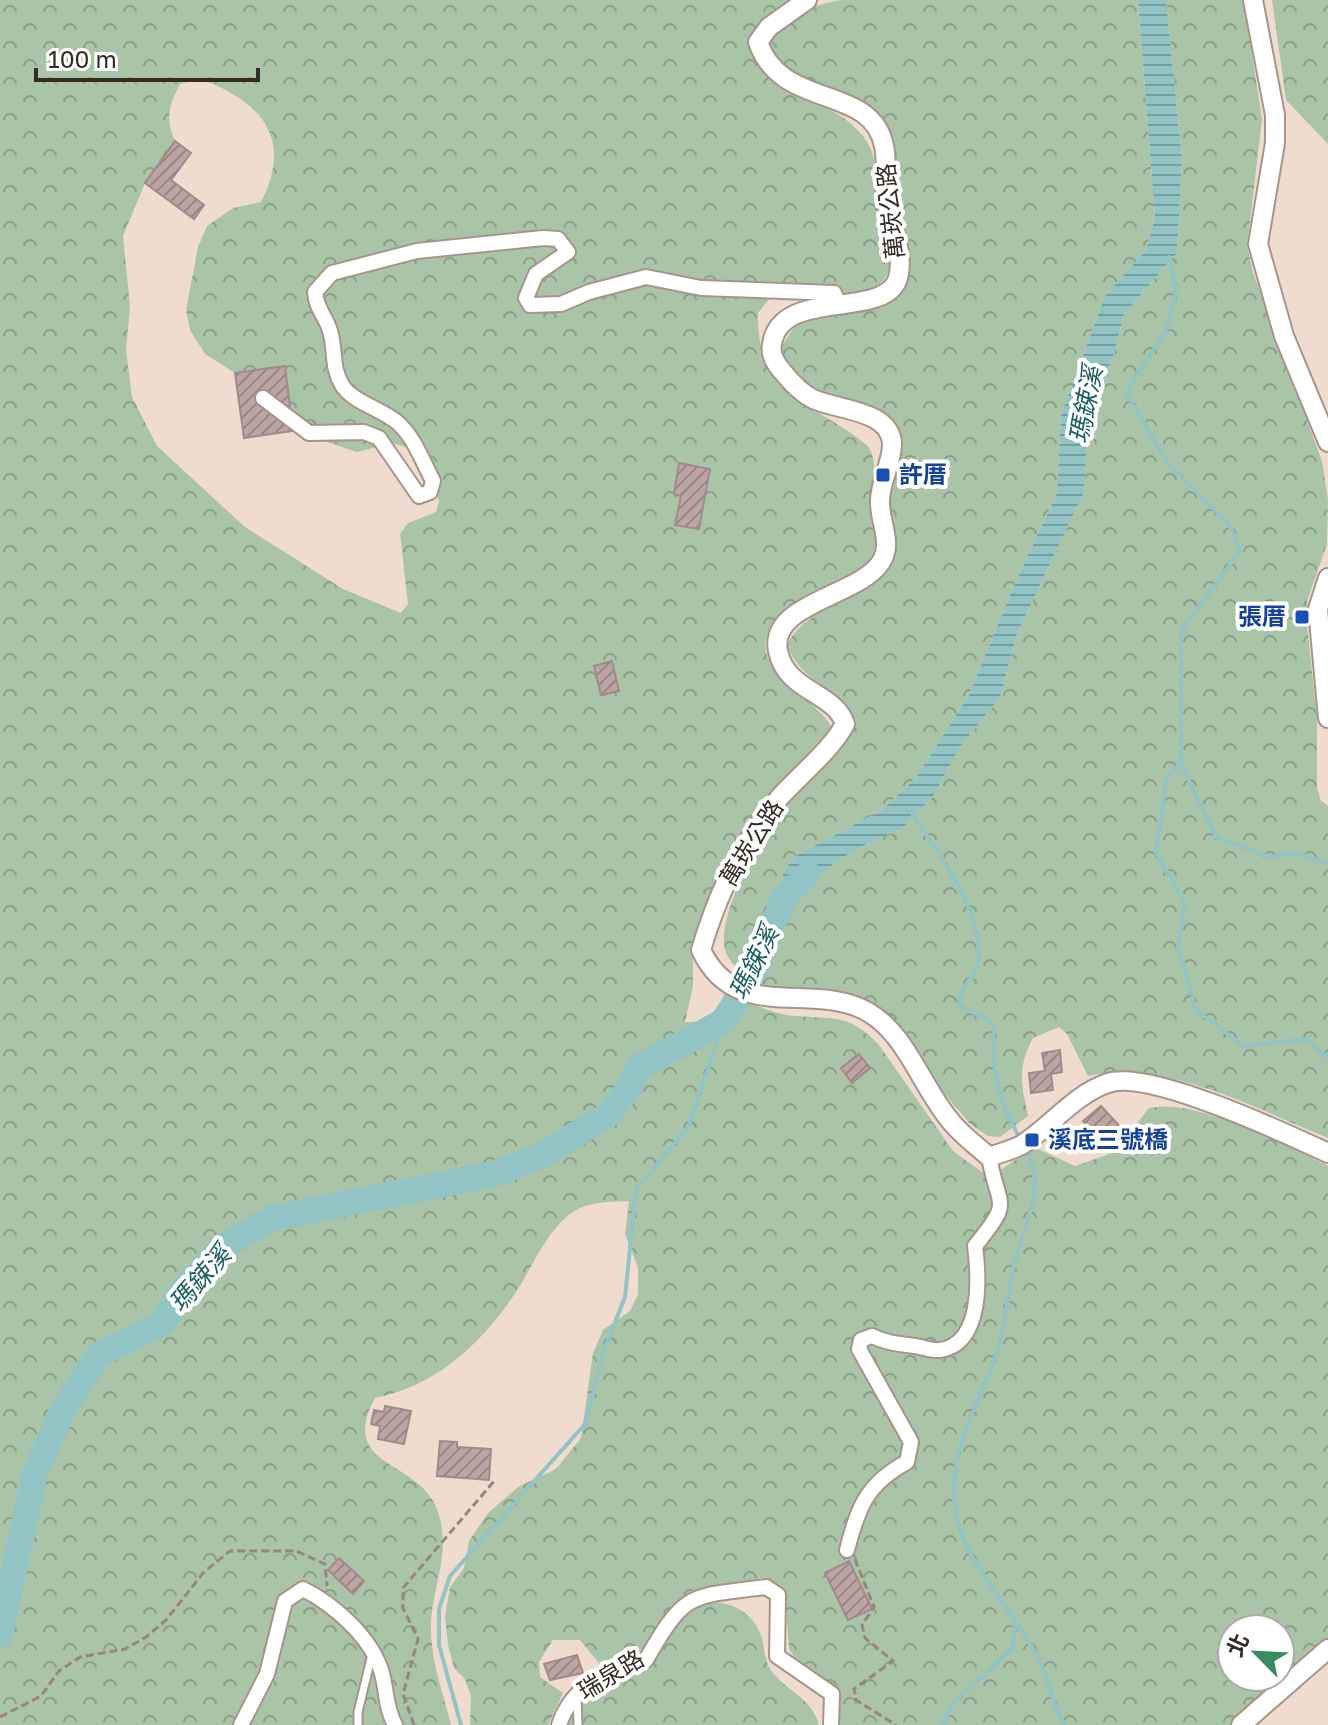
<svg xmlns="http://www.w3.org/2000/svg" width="1328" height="1725" viewBox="0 0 1328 1725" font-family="'Golos Text','Noto Sans TC',sans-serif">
  <defs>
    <pattern id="forest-crowns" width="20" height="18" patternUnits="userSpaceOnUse" patternTransform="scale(2)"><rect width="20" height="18" fill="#aac4a8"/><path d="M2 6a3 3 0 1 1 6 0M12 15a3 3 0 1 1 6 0" fill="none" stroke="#8b9f89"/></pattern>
    <pattern id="water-rules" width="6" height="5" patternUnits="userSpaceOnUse" patternTransform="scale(2)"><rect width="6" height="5" fill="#92c3c5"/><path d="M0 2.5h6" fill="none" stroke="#789fa0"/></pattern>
    <pattern id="building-hatch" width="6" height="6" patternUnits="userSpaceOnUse" patternTransform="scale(2)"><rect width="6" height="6" fill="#bda5a3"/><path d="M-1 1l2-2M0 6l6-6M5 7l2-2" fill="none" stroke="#9a8785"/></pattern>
  </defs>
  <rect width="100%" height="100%" fill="#f0dccf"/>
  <path fill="url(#forest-crowns)" fill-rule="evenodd" d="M0,0H795L754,31L750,48C774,105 830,94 863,136C881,158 873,181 878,206C881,224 892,249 889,267C884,307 804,296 775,292L758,313C757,401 813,400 868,446C880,467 873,486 871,509C869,533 885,538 869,564L781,613C731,666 816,693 834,731L799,763L768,799L737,846L709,897L693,940V986L685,1022C717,1024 710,1007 730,994C746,1000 765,1011 782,1014C826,1022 845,1008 879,1045L953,1151L982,1172L1002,1169L1034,1147L1075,1166L1115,1152L1149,1108C1196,1097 1284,1145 1328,1166V1641L1230,1725H840L838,1692L798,1662L789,1649L785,1597L781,1588L763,1578L691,1591L667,1613L642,1656L604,1669L580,1640H553L539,1662L540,1677L563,1693L548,1725H470L471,1696L465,1679L454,1668L448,1645L445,1617L450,1587L464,1568L469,1541L488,1513L518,1487L556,1469L581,1438L593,1353L603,1330L630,1311L638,1294V1268L625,1234L629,1201C609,1202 587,1201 570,1214C550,1229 536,1258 524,1279C491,1335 440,1386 375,1398C336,1471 424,1458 439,1515C451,1558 431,1587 431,1629C431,1662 443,1693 451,1725H0ZM201,79C261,102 294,138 261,202L233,208L207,226L198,247L186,310L190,330L205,354L235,373L244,438L293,431L357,452L393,443L408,448L431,476L439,502L436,512L408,523L400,534L408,604L401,613L343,589L245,527L157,446L132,397L126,350L130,307L123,236L145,183L175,141C165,120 169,105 180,84ZM1232,1629H1280V1677H1232Z
    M842,0H1138L1155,215L1146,250L1105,296L1061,415L1057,493L1014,585L969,695L916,778L882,810L795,856L783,872L784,897L854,850L903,828L934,795L959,748L1000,697L1017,634L1084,492L1088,415L1113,357L1124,314L1177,253L1182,158L1166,0H1244L1262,120L1247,246L1253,272L1322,461L1328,500L1327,544L1307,601V625L1317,718V788L1321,801L1328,806V1138C1253,1108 1172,1061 1088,1076L1067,1034L1059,1027L1033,1038C1017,1069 1021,1082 1028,1116L1000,1137L988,1136L970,1124L872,1007C846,1003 785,998 763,987C748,979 725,963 724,944C722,902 761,838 786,805C810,776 842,756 856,721C838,691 798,678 787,645C810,599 879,602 895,552C900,536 887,514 890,497C895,464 905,454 892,420L805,385L779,350L797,323L892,300L902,289L903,239L886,124L868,103L817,90L779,66L769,49C775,18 814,4 842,0Z
    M1272,0H1328V144L1286,100Z
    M709,1602C733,1602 754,1613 762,1638C764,1648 765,1660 770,1669C785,1691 812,1697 819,1725H566C573,1701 598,1685 620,1676C627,1674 638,1672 644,1667C669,1647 672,1611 709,1602Z"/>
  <path fill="url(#water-rules)" d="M1138,0H1166L1182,158L1177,253L1124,314L1113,357L1088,415L1084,492L1017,634L1000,697L959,748L934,795L903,828L854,850L784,898L783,872L795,856L882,810L916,778L969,695L1014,585L1057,493L1061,415L1105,296L1146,250L1155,216Z"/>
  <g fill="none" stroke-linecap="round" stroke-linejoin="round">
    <path stroke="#92c3c5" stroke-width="4" d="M1169,257L1176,289L1167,329L1126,393L1166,460L1231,527L1240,551L1181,631V764L1167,775L1156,853L1185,904L1178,946L1196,1010L1244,1046L1306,1039L1328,1058
      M1181,764L1216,837L1269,857L1296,853L1328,863
      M913,815C937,849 990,923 977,967C972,983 960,983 959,1005L994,1024C990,1067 999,1103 1021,1140
      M1025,1148C1047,1184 1026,1222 1016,1258C1008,1286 1007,1315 1000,1342C985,1397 951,1438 954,1498C957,1560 1015,1609 1041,1663C1051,1684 1051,1705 1065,1725
      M461,1725L439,1645V1609L450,1576L585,1424L604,1350L625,1297L636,1189L689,1126L724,1021
      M943,1725L951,1706L1013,1647L1015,1620"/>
    <path stroke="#92c3c5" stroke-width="26" d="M0,1635L35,1473L62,1412L98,1355L162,1324L186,1286L221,1248L272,1218L494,1174L540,1156L608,1115L631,1086L637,1068L724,1021L754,971L784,898L808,874"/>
  </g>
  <path fill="url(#building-hatch)" stroke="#a28a89" stroke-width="2" d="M175,141L191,153L171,180L204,205L194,219L145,183Z
    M285,366L293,431L244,438L235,373Z
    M679,463L710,469L699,529L675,525L681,496L674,494Z
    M612,661L619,691L601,695L594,666Z
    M1060,1050L1062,1072L1051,1074L1053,1090L1031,1093L1029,1073L1045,1071L1042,1053Z
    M859,1054L870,1068L852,1083L841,1068Z
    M1101,1106L1125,1132L1107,1148L1083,1121Z
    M385,1406L411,1411L404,1444L378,1439L380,1426L371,1424L374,1410L384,1412Z
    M440,1441L457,1442V1447L491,1449L489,1480L437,1476Z
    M339,1558L364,1581L353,1594L328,1570Z
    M849,1561L872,1609L848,1620L825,1573Z
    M577,1655L583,1673L550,1680L544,1664Z"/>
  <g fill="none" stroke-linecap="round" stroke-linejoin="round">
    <defs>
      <path id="service" d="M577,1695L578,1725
        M358,1725V1712L372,1654"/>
      <path id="minor" d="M263,398L309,433L364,432L379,438L419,496L430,492L433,481C423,462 414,437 398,423C382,409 352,402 342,385C331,367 336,350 330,331C326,316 316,309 315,292L332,273L417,251L543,238L558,239L568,252L536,274L526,298L530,305L561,304L589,292L646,277L701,288L834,293L839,304
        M847,1550C858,1508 866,1484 907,1462L911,1442L859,1349L861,1340L872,1336C886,1343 900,1344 915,1346C922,1347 933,1351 940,1350C983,1344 979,1277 975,1246C1013,1199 999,1211 989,1157
        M241,1725L267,1674L285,1601L303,1589C333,1604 370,1636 381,1670C387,1689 385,1707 395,1725
        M559,1725C573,1683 607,1673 646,1660C686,1590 689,1597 766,1587L778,1595L777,1656L832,1694L831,1725"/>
      <path id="tertiary" d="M807,0L769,27L758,42C781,111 872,83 884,146C888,164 883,183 886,200C890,224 905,253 898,278C885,321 781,286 772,344C770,354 775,363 782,371C790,381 801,393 813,399C837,410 891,410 892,444C892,464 879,483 880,503C880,523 893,543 881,562C860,596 768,603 778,651C786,692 835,692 845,724C833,748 800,775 780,797C743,841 717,895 701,950C736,1025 813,980 868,1012C908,1035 923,1091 953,1124C963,1136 977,1146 989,1157C1000,1153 1013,1150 1023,1144C1052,1125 1075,1094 1108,1083C1149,1069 1287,1134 1328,1153
        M1253,0L1275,115V143L1258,244L1284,336L1328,442
        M1328,578L1318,609L1328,718
        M1241,1725L1328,1649"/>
    </defs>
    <use href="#service" stroke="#a79589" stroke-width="11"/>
    <use href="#minor" stroke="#a79589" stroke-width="18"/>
    <use href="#tertiary" stroke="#a79589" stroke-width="22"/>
    <path stroke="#96877e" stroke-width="3" stroke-dasharray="8 4" stroke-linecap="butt" d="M855,1559L874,1607L862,1625L865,1638L893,1661L854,1689L856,1700L896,1725
      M0,1717L41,1696L59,1671L80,1657L125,1649L146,1637L166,1620L204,1572L230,1551H296L325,1564L327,1586
      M414,1725L403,1694L418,1639L403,1608V1588L495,1480"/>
    <use href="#service" stroke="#fff" stroke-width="7"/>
    <use href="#minor" stroke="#fff" stroke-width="14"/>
    <use href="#tertiary" stroke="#fff" stroke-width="18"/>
  </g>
  <g fill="#1a4fb4" stroke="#fff" stroke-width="3">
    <rect x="875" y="467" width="16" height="16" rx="4"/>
    <rect x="1294" y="609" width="16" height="16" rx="4"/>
    <rect x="1024" y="1132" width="16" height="16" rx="4"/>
  </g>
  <g text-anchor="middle" stroke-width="8" stroke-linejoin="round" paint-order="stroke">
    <g font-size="24" fill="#332b26" stroke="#fff">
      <text transform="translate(891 211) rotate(-96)" y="8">萬崁公路</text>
      <text transform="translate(752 843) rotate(-58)" y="8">萬崁公路</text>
      <text transform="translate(611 1675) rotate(-31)" y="8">瑞泉路</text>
    </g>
    <g font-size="24" font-weight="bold" fill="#164399" stroke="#fff" text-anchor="start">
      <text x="899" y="483">許厝</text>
      <text x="1286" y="625" text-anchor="end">張厝</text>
      <text x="1048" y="1148">溪底三號橋</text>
    </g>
    <g font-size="26" font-style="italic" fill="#1e6163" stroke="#fff">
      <text transform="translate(1086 405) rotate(-79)" y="9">瑪鋉溪</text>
      <text transform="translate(754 963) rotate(-64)" y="9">瑪鋉溪</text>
      <text transform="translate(200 1279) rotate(-49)" y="9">瑪鋉溪</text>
    </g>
  </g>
  <g transform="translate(1256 1653) rotate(294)"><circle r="38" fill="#ffffff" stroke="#adaaa8" stroke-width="2"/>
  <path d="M0-6L14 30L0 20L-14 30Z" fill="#398c5f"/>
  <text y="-12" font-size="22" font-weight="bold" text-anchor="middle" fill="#332b26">北</text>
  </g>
  <path d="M36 68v12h222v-12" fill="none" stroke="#332b26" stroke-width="4"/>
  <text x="48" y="68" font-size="24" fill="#332b26" stroke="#ffffff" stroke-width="6" paint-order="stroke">100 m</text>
</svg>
